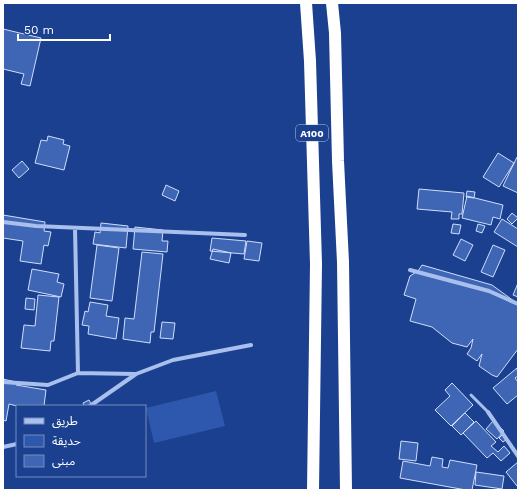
<svg xmlns="http://www.w3.org/2000/svg" width="521" height="493" viewBox="0 0 521 493" font-family="'Work Sans','Noto Sans Arabic',sans-serif">
  <rect width="100%" height="100%" fill="#1b408f"/>
  <path fill="#2e58ad" d="M216,391L225,426L154,443L146,408Z"/>
  <path fill="#3f66b5" stroke="#cfddfa" d="M3,29L41,38L30,86L21,84L24,74L3,69Z
    M48,136L64,140L63,144L70,146L64,170L35,163L41,140L47,141Z
    M498,153L514,163L499,187L483,177Z
    M517,157H518V193L503,186Z
    M22,161L29,169L19,178L12,170Z
    M166,185L179,191L175,201L162,195Z
    M419,189L464,193L462,214H459V219H451L452,212L417,209Z
    M467,191L475,192L474,198L466,197Z
    M467,196L503,205L500,219L493,217L491,225L462,218Z
    M512,213L518,218L512,224L507,219Z
    M3,215L45,222L44,231L51,232L48,246L44,245L41,264L20,261L23,241L3,238Z
    M502,219L518,229V247L494,232Z
    M101,223L128,226L126,248L93,244L95,232L100,233Z
    M453,224L461,225L459,234L451,233Z
    M478,224L485,226L482,233L476,231Z
    M135,227L163,230L162,241H168L167,252L133,249Z
    M212,238L246,241L244,254L210,251Z
    M461,239L473,245L465,261L453,255Z
    M247,241L262,243L259,261L244,259Z
    M97,245L119,248L112,301L90,298Z
    M493,245L505,250L493,277L481,272Z
    M213,249L231,253L229,263L210,259Z
    M142,252L163,254L154,332H151L150,343L123,339L125,318L134,319Z
    M422,265L492,285L518,304V349L497,377L492,375L479,366L482,354L477,361L467,354L471,348L473,339L467,347L452,343L432,327L410,321L416,299L404,295L410,276L418,271Z
    M32,269L59,274L57,282L64,284L61,297L28,290Z
    M518,283V297L513,295Z
    M38,295L59,297L54,341H51L50,351L21,348L24,325L35,326Z
    M26,298L35,299L34,310L25,309Z
    M90,302L108,305L106,316L119,318L116,339L88,334L89,326L82,325L85,311L88,312Z
    M162,322L175,323L173,339L160,338Z
    M517,368L518,376L515,378L518,382V395L507,404L493,388Z
    M3,379L16,382V385L46,390L44,406H17L9,404L6,421L3,420Z
    M452,383L473,405L451,426L435,410L450,396L445,390Z
    M89,400L92,406H84L83,403Z
    M465,413L474,422L461,435L452,426Z
    M476,421L496,442L491,446L498,452L504,446L510,453L501,461L493,453L487,458L463,433Z
    M493,421L504,431L497,439L486,429Z
    M503,434L507,439L503,442L499,438Z
    M401,441L418,443L416,461L399,459Z
    M432,457L443,459L442,467L448,468L450,460L477,465L472,490H466L400,478L403,461L430,466Z
    M518,462V485L517,486L506,472Z
    M476,472L504,476L502,489L475,485Z"/>
  <g fill="none" stroke-linecap="round" stroke-linejoin="round">
    <path stroke="#a9c0ee" stroke-width="3" d="M471,395L488,412"/>
    <path stroke="#a9c0ee" stroke-width="4" d="M3,222L36,226L245,235
      M410,270L489,291L518,304
      M78,373L135,374
      M3,382L48,385L78,373L75,228
      M90,406L136,374L173,360L251,345
      M488,412L518,456
      M3,447L17,444"/>
    <path stroke="#fff" stroke-width="12" d="M306,3L310,61L316,264L313,490
      M332,3L335,33L338,161L343,262L346,490"/>
  </g>
  <g text-anchor="middle" stroke-width="3" stroke-linejoin="round" paint-order="stroke">
    <rect fill="#1b408f" stroke="#bbc6dd" stroke-width="1" x="296" y="125" width="32" height="16" rx="3"/>
    <g font-size="10" font-weight="bold" fill="#fff">
      <text x="312" y="137">A100</text>
    </g>
  </g>
  <rect width="521" height="493" fill="none" stroke="#ffffff" stroke-width="8"/>
  <rect x="16" y="405" width="130" height="72" fill="#1b408f" stroke="#768cbc"/>
  <rect x="24" y="418" width="20" height="6" fill="#a9c0ee" stroke="#768cbc"/>
  <text x="52" y="425" font-size="12" fill="#ffffff">طريق</text>
  <rect x="24" y="435" width="20" height="12" fill="#2e58ad" stroke="#768cbc"/>
  <text x="52" y="445" font-size="12" fill="#ffffff">حديقة</text>
  <rect x="24" y="455" width="20" height="12" fill="#3f66b5" stroke="#768cbc"/>
  <text x="52" y="465" font-size="12" fill="#ffffff">مبنى</text>
  <path d="M18 34v6h92v-6" fill="none" stroke="#ffffff" stroke-width="2"/>
  <text x="24" y="34" font-size="12" fill="#ffffff" stroke="#1b408f" stroke-width="3" paint-order="stroke">50 m</text>
</svg>
